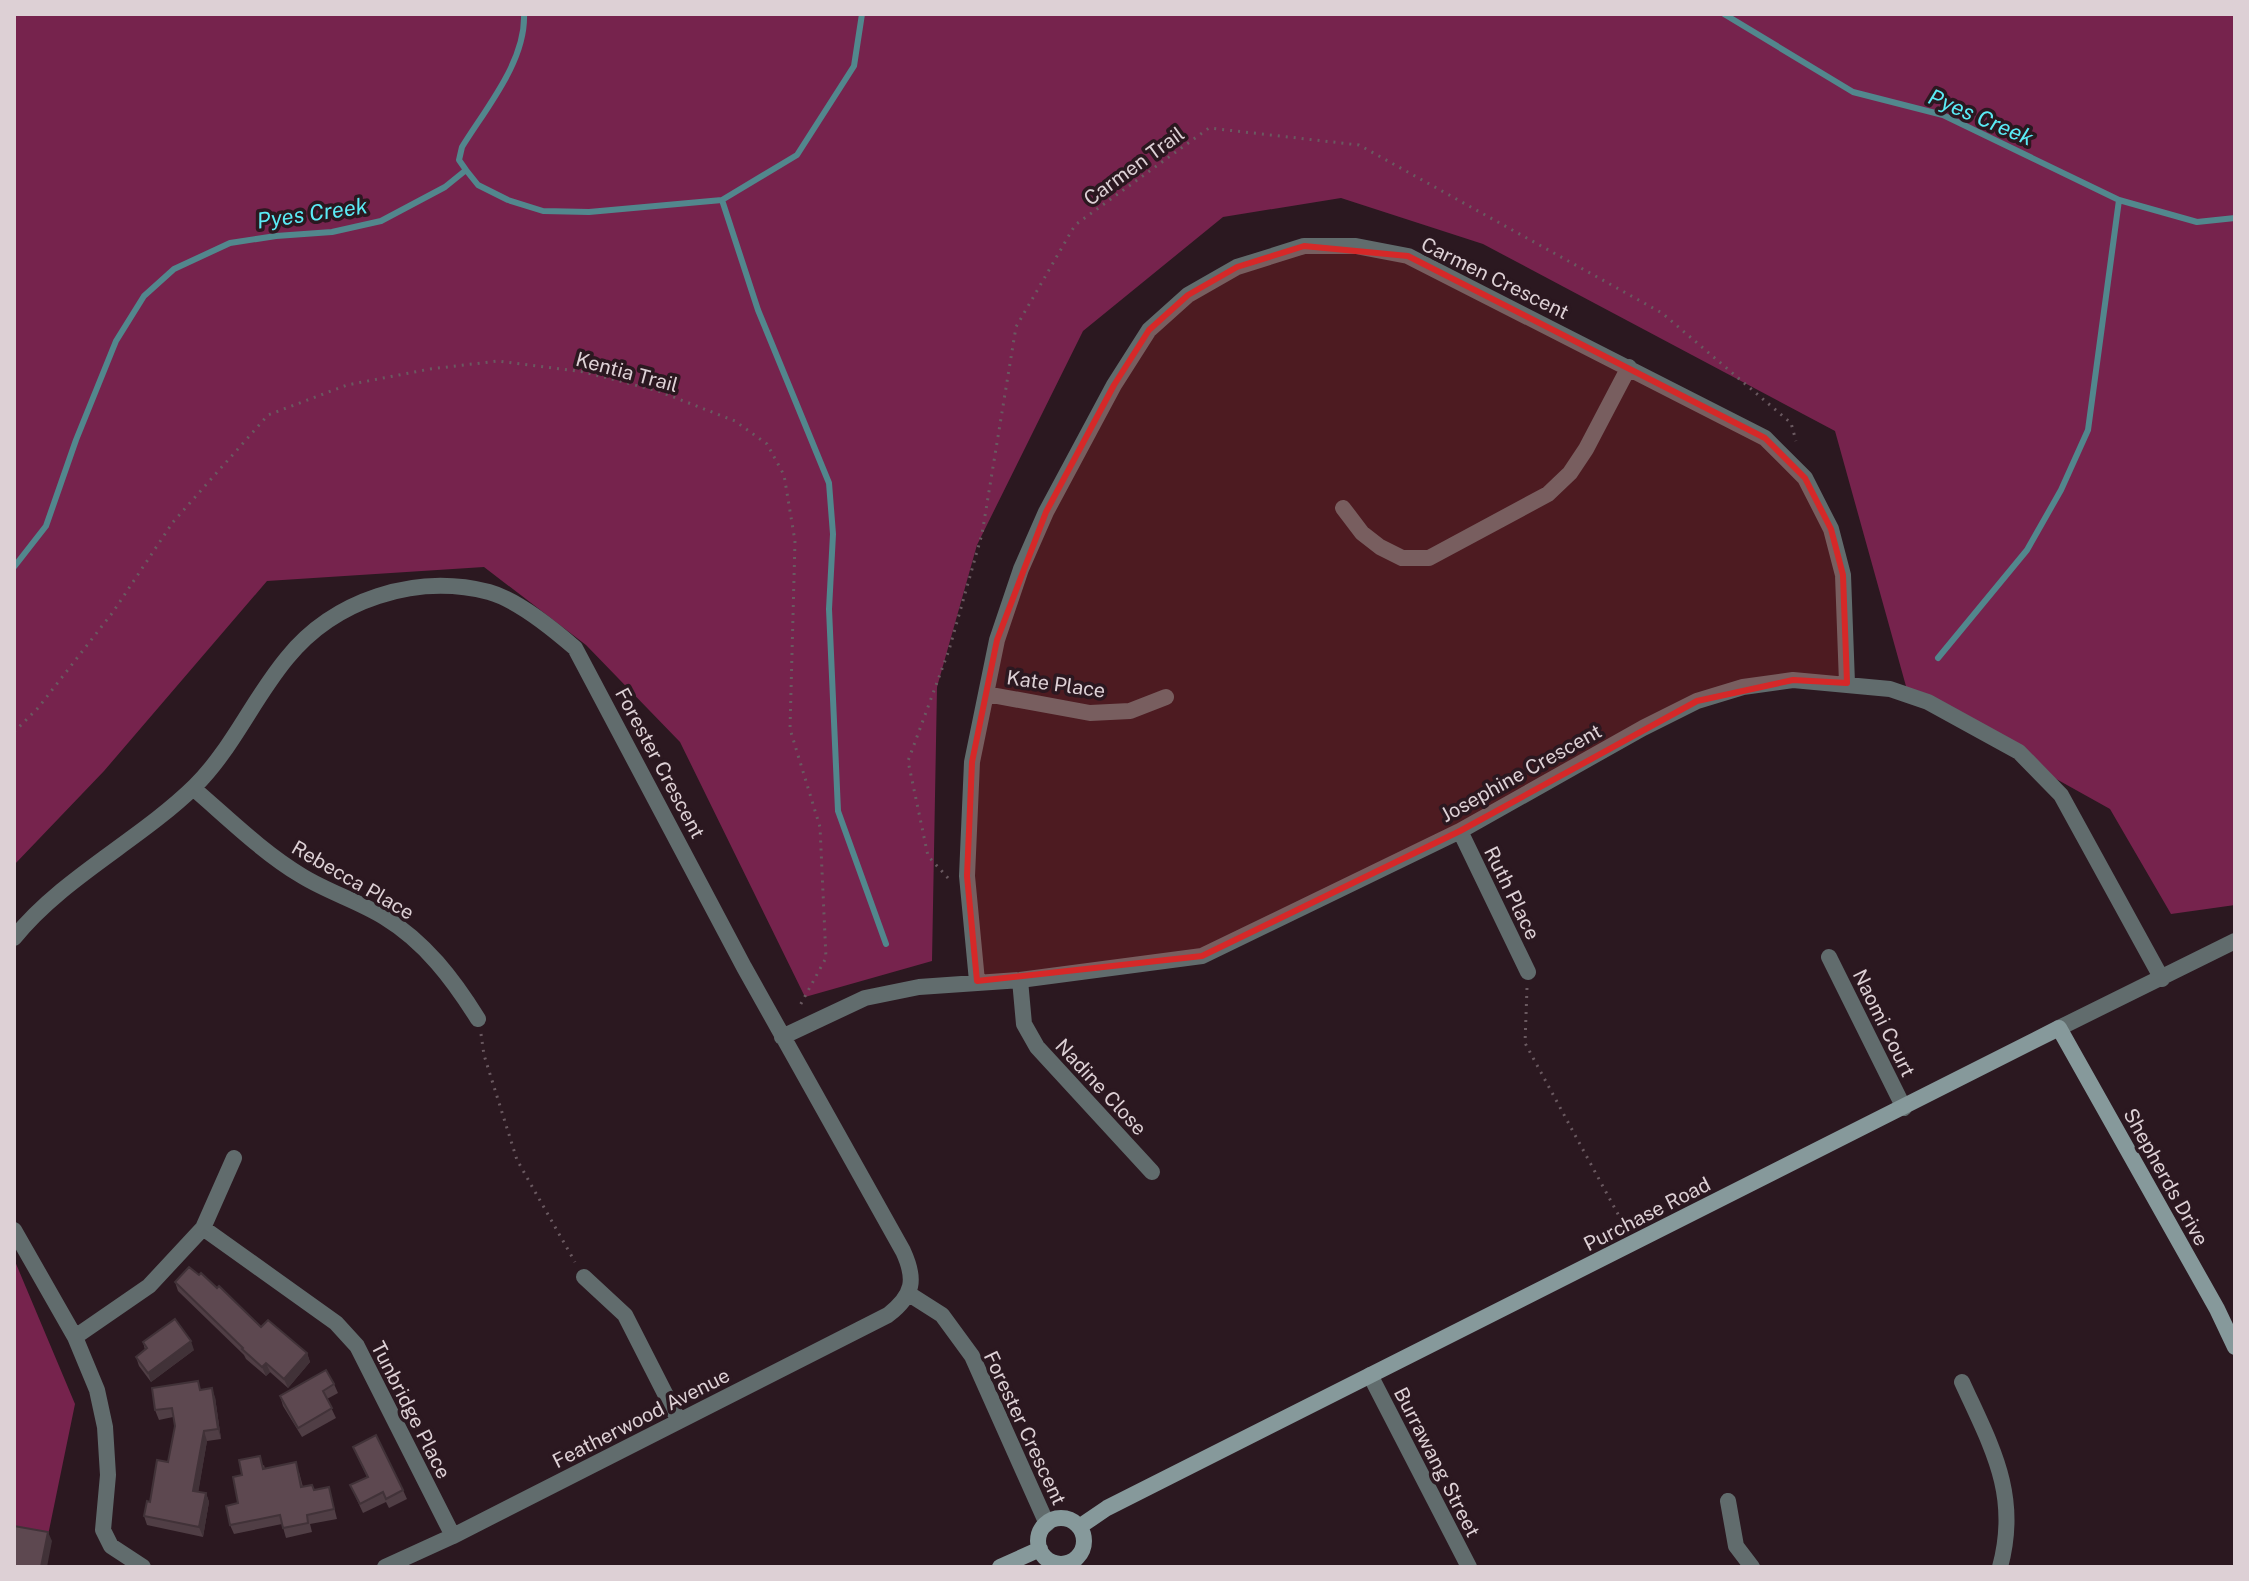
<svg xmlns="http://www.w3.org/2000/svg" width="2249" height="1581" viewBox="0 0 2249 1581" font-family="'Public Sans',sans-serif">
  <rect width="100%" height="100%" fill="#2b1820"/>
  <path fill="#76234d" d="M14,14H2235V905L2171,914L2110,809L1909,697L1835,431L1483,244L1341,198L1223,217L1083,331L977,545L937,687L932,961L805,997L680,742L586,645L484,567L267,581L104,771L14,865Z
    M14,1259L75,1404L46,1545L14,1539Z"/>
  <g fill="none" stroke-linecap="round" stroke-linejoin="round">
    <path stroke="#52878d" stroke-width="6" d="M1724,14L1853,92L1943,115L2119,200L2197,222L2235,218
      M466,170L459,160L462,147C486,108 526,61 524,14
      M722,200L758,310L829,483L833,534L829,609L838,811L886,944
      M14,567L46,526L76,440L116,341L144,296L174,269L230,243L276,236L332,232L381,221L445,187L466,170L478,185L508,200L543,211L589,212L722,200L797,155L854,66L862,14
      M1938,658L2027,550L2061,490L2088,430L2119,200"/>
    <path stroke="#6a5960" stroke-width="3" stroke-dasharray="2 6" stroke-linecap="butt" d="M14,732L38,708L113,612L173,522L268,415L347,385L430,369L498,361L584,372L658,391L735,421L767,444L784,475L795,541L790,729L820,827L826,958L798,1009
      M948,878L928,856L908,761L949,650L982,534L1016,327L1075,225L1209,128L1359,145L1662,313L1791,423L1796,441
      M1527,988L1525,1043L1625,1227
      M481,1034L484,1055L517,1160L575,1262"/>
    <path stroke="#616c6d" stroke-width="16" d="M1343,508L1362,533L1380,547L1402,558H1429L1548,494L1570,473L1586,449L1629,367
      M986,694L1090,713L1130,711L1166,697
      M193,788C228,818 262,852 302,876C328,892 358,901 384,917C425,942 453,979 478,1019
      M1460,831L1528,972
      M14,938C62,878 140,840 195,786C233,748 253,699 287,658C334,600 415,573 489,592C518,600 552,628 575,648L744,967L903,1251C916,1279 914,1295 888,1315L453,1536L385,1567
      M1829,957L1904,1108
      M1020,980L1024,1024L1037,1047L1152,1172
      M977,981L967,876L972,762L997,640L1021,569L1046,512L1114,385L1149,330L1188,295L1237,267L1304,246H1356L1408,256L1765,438L1805,478L1831,529L1843,575L1847,683
      M2059,1028L2235,941
      M782,1037L865,998L919,987L1020,980L1202,956L1460,831L1643,728L1697,701L1743,687L1793,680L1890,689L1928,702L2019,752L2061,795L2162,979
      M203,1228L336,1323L357,1346L453,1536
      M14,1230L75,1337L97,1390L105,1427L108,1475L103,1530L111,1546L143,1567
      M584,1277L625,1315L679,1421
      M909,1294L942,1315L972,1356L1047,1524
      M75,1337L149,1286L203,1228L234,1158
      M1370,1375L1469,1567
      M1962,1382C1991,1446 2020,1494 2000,1567
      M1728,1501L1736,1546L1752,1567
      M1071,1562L1074,1567"/>
    <path stroke="#86999b" stroke-width="16" d="M1038 1541a23 23 0 1 1 46 0a23 23 0 1 1-46 0Z
      M1079,1527L1107,1508L2059,1028L2217,1309L2235,1347
      M1000,1567L1040,1549"/>
  </g>
  <path fill="#503e45" d="M199,1275L217,1288L261,1327L307,1353L310,1362L288,1388L270,1372L266,1376L246,1359L244,1355L178,1291L175,1282Z
    M143,1342L194,1350L151,1382L139,1366L136,1357L145,1350Z
    M334,1384L338,1393L327,1399L336,1418L302,1437L283,1406L280,1396Z
    M202,1389L215,1397L221,1439L207,1441L198,1492L206,1493L209,1502L203,1537L147,1525L144,1516L168,1462L175,1426L173,1417L159,1420L155,1410Z
    M353,1447L403,1490L407,1499L389,1508L386,1502L363,1513L350,1485L367,1477Z
    M264,1465L265,1469L299,1472L303,1487L312,1485L314,1490L329,1487L337,1519L310,1524L312,1532L286,1538L282,1524L234,1534L230,1525L238,1503L242,1475Z"/>
  <path fill="#413238" d="M191,1341L194,1350L151,1382L148,1373Z
    M307,1353L310,1362L288,1388L284,1379Z
    M266,1363L270,1372L266,1376L262,1367Z
    M212,1388L215,1397L221,1439L218,1429Z
    M204,1431L207,1441L197,1500L193,1491Z
    M206,1493L209,1502L203,1537L199,1527Z
    M48,1532L52,1541L47,1567H41Z"/>
  <path fill="#5d4850" stroke="#413238" stroke-width="2" d="M189,1267L199,1275L201,1273L217,1288L219,1286L261,1327L268,1320L307,1353L284,1379L266,1363L262,1367L242,1349L243,1348L175,1282Z
    M175,1319L191,1341L148,1373L136,1357L147,1348L143,1342Z
    M326,1370L334,1384L323,1391L332,1408L298,1428L280,1396Z
    M198,1381L200,1390L212,1388L218,1429L204,1431L193,1491L206,1493L199,1527L144,1516L147,1501L150,1502L157,1460L168,1462L175,1426L172,1408L155,1410L152,1388Z
    M376,1435L403,1490L386,1499L383,1492L360,1504L350,1485L368,1477L353,1447Z
    M260,1456L263,1469L296,1462L301,1487L312,1485L314,1490L329,1487L334,1509L307,1515L308,1523L283,1528L280,1515L230,1525L226,1506L238,1503L233,1477L242,1475L239,1460Z
    M14,1526L48,1532L41,1567H14Z"/>
  <path fill="#d62828" fill-opacity="0.2" stroke="#d62828" stroke-width="6" stroke-linejoin="round" d="M1304,246L1408,256L1765,438L1805,478L1831,529L1843,575L1847,683L1793,680L1697,701L1460,831L1202,956L977,981L967,876L972,762L997,640L1046,512L1114,385L1149,330L1188,295L1237,267Z"/>
  <g text-anchor="middle" stroke-width="7" stroke-linejoin="round" paint-order="stroke">
    <g font-size="20" fill="#ddd0d5" stroke="#2b1820">
      <text transform="translate(1134 166) rotate(-36)" y="7">Carmen Trail</text>
      <text transform="translate(1495 278) rotate(26)" y="7">Carmen Crescent</text>
      <text transform="translate(627 372) rotate(15)" y="7">Kentia Trail</text>
      <text transform="translate(1056 684) rotate(8)" y="7">Kate Place</text>
      <text transform="translate(660 763) rotate(62)" y="7">Forester Crescent</text>
      <text transform="translate(1521 773) rotate(-29)" y="7">Josephine Crescent</text>
      <text transform="translate(353 880) rotate(30)" y="7">Rebecca Place</text>
      <text transform="translate(1512 893) rotate(64)" y="7">Ruth Place</text>
      <text transform="translate(1884 1023) rotate(64)" y="7">Naomi Court</text>
      <text transform="translate(1101 1087) rotate(47)" y="7">Nadine Close</text>
      <text transform="translate(2166 1177) rotate(61)" y="7">Shepherds Drive</text>
      <text transform="translate(1647 1214) rotate(-27)" y="7">Purchase Road</text>
      <text transform="translate(411 1410) rotate(63)" y="7">Tunbridge Place</text>
      <text transform="translate(641 1418) rotate(-27)" y="7">Featherwood Avenue</text>
      <text transform="translate(1025 1428) rotate(65)" y="7">Forester Crescent</text>
      <text transform="translate(1437 1462) rotate(63)" y="7">Burrawang Street</text>
    </g>
    <g font-size="22" font-style="italic" fill="#5aebf5" stroke="#2b1820">
      <text transform="translate(1981 117) rotate(23)" y="8">Pyes Creek</text>
      <text transform="translate(312 213) rotate(-8)" y="8">Pyes Creek</text>
    </g>
  </g>
  <rect width="2249" height="1581" fill="none" stroke="#ddd0d5" stroke-width="32"/>
</svg>
